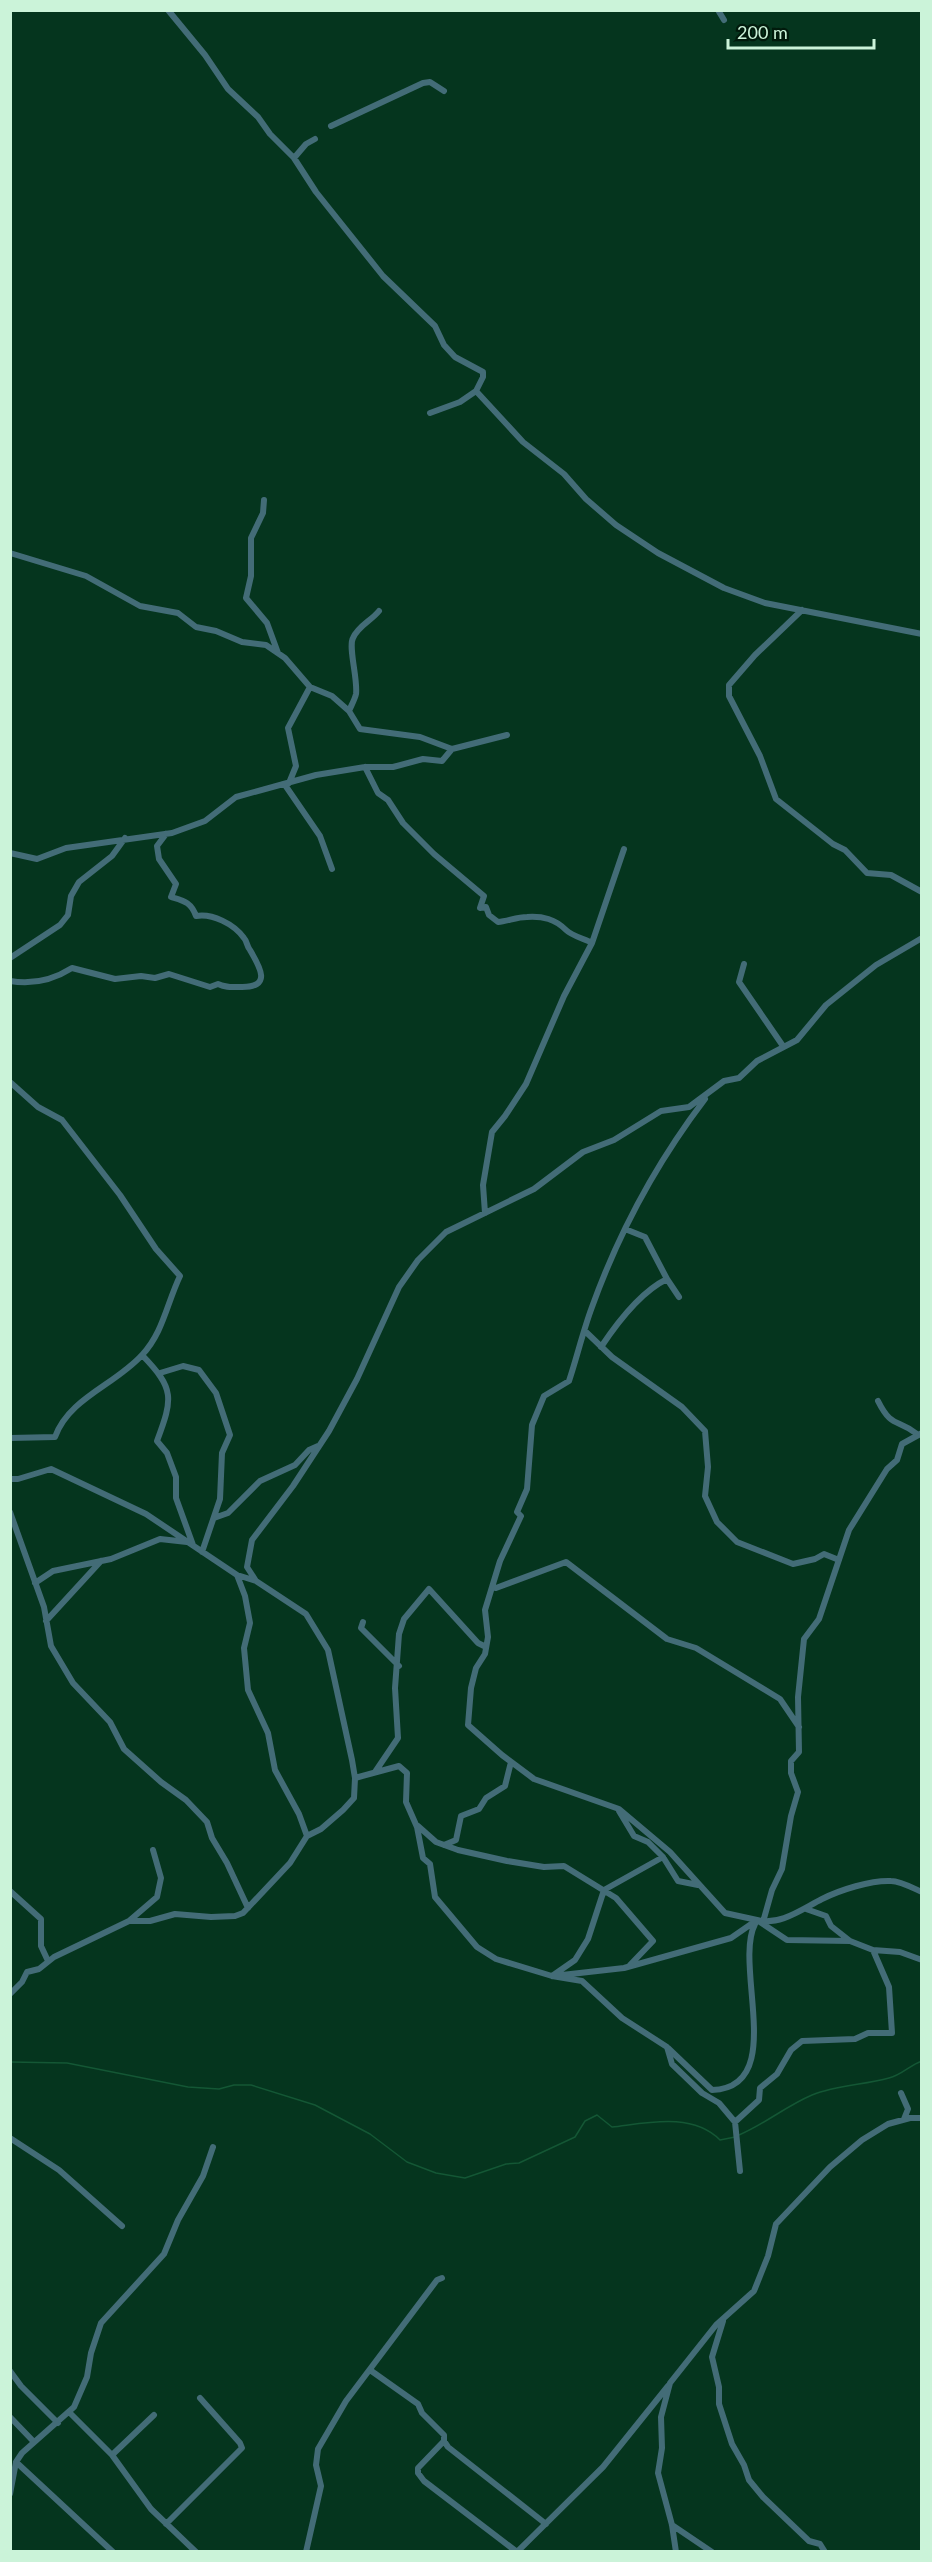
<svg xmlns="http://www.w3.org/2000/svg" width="932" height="2562" viewBox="0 0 932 2562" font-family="Lato,sans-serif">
  <rect width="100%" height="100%" fill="#05351e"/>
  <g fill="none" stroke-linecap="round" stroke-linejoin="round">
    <path stroke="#145735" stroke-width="1.5" d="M10,2062L67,2063L188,2087L219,2089L234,2085H251L315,2105L370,2134L407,2162L436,2173L465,2178L506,2164L519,2163L575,2137L585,2121L597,2115L612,2127C647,2123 692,2112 720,2140L735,2137
      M739,2135C765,2124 786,2106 812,2095C837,2085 864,2085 889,2078C902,2075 910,2065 922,2061"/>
    <path stroke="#436c77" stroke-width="6" d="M168,10L205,55L228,89L258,117L270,134L294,158L316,192L383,276L435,326L444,345L455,357L483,372V377L476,391
      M718,10L724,20
      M331,126L423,83L430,82L444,91
      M294,158L306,144L315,139
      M430,413L460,402L476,391L523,442L564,474L586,499L616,525L658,553L724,588L765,603L922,634
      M264,500L263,513L251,538V576L246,598L267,623L278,653
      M10,553L86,576L140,606L178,613L196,627L216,631L242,642L266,645L285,658L310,687L332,696L349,711L360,729L420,737L452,749
      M802,610L755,655L729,685V696L760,756L776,799L833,844L845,850L867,873L891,875L922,892
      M349,711C351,706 355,699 356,694C358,679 348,647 353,638C358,626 371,621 379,611
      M365,767L378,793L388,800L403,823L434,854L484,896L480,908L486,907L489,915L498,922C508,921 517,917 527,917C543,916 555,919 566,930C572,936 585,939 592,943
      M289,783L296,766L288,728L310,687
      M285,785L320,836L332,869
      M10,853L37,859L66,848L172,833L205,821L236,797L316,775L365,767H393L423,759L442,761L452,749L507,735
      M10,958L60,925L68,915L71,896L79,882L112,856L125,838
      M744,964L739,982L783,1046
      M10,981C33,985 53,980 72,968L115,979L141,976L155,978L169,974L210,987L218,984C227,988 231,987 240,987C273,988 260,967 250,950C247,947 247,941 244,938C234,924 212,913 196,916C191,902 184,901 171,897L176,884L159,859L157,846L166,834
      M10,1082L38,1107L62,1120L120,1195L156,1249L180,1276C167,1303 163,1333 142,1355C115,1385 69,1398 55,1437L10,1438
      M705,1099C657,1162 619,1232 592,1307C583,1331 577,1357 569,1381L544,1396L532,1425L527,1489L517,1512L521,1516L500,1561L485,1610L488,1637L485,1654L476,1668L471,1688L468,1725L502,1755L534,1779L619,1809L670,1852L725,1913L757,1920L787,1940L850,1941
      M485,1213L483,1185L492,1132L505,1116L526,1084L564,996L592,943L624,849
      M625,1229L645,1237L667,1279
      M585,1331L612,1357L682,1407L705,1431L708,1467L705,1496L717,1522L737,1542L793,1564L815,1559L824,1554L839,1560
      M601,1347C617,1323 640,1292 667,1279L679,1297
      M142,1355C175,1389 173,1398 157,1441L167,1453L176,1477V1498L193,1545
      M160,1373L183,1366L199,1370L216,1393L230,1435L222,1453L220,1499L202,1552
      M878,1401C892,1429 897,1418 917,1434
      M10,1479H18L51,1469L146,1514L237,1575L256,1581L247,1567L252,1540L293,1486L329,1431L357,1379L399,1287L418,1260L446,1232L534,1189L583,1152L614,1140L661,1111L689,1107L724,1081L739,1078L757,1061L797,1040L826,1005L876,965L922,938
      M10,1512L44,1607L51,1646L73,1683L110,1722L124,1749L161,1782L186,1800L207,1822L212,1838L227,1863L248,1908
      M214,1518L228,1513L260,1481L295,1465L309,1450L318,1446
      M237,1575L245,1596L250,1623L244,1648L248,1690L268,1733L275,1770L299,1814L307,1836
      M35,1583L53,1571L111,1559L160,1539L187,1542
      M492,1587L496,1588L566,1562L667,1639L696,1648L780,1699L799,1727
      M46,1621L101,1561
      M363,1622L361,1628L399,1666
      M375,1772L398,1738L395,1688L399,1634L404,1619L429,1589L478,1643L486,1647
      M355,1778L399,1766L407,1773L406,1802L417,1827L423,1858L430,1864L435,1897L477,1947L496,1959L552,1976L582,1981L622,2018L667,2047L672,2064L702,2093L719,2103L735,2122L740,2171
      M619,1811L634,1836L648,1842L663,1857
      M418,1826L436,1842L458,1850L507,1861L544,1867L564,1866L616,1898L653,1941L630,1965
      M444,1845L456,1840L461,1816L479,1809L486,1798L505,1786L511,1762
      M10,1891L41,1919V1946L48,1961
      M806,1909L826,1916L831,1926L850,1941L873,1950L900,1952L922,1960
      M129,1921H150L175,1914L211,1917L235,1916L243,1913L290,1863L307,1836L321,1829L343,1810L354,1798L355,1778L352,1760L328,1650L306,1614L256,1581
      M763,1922L772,1890L782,1869L791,1816L798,1792L791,1773V1761L799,1752L798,1697L804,1639L819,1619L849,1530L887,1469L897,1460L902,1444L922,1433
      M562,1975L624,1968L731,1938L757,1920C780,1926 802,1909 822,1899C840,1890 871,1880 891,1881C900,1881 913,1888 922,1892
      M552,1976L575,1960L588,1939L604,1890L663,1857L678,1881L698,1885
      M10,1994L22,1982L27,1972L39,1969L54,1957L129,1921L157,1897L161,1878L153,1850
      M668,2048L712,2090C788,2088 733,1966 755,1924
      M901,2093L908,2109L904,2119
      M735,2122L759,2100L760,2088L777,2074L791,2050L802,2041L855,2039L868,2033H892L889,1987L873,1950
      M10,2138L59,2170L122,2226
      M723,2321L712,2357L719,2387V2404L732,2444L744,2465L749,2480L763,2497L809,2541L820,2544L825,2552
      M370,2370L418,2404L422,2413L444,2435V2441L448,2447L546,2524
      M10,2371L21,2386L58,2423
      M70,2413L112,2455L151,2509L196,2552
      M10,2417L34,2442
      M444,2441L418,2468V2473L424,2481L517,2552
      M112,2455L154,2415
      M16,2462L113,2552
      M10,2494L16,2462L22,2453L74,2407L87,2377L91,2353L101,2323L164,2254L178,2220L203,2176L213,2147
      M166,2524L242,2448L240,2443L200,2398
      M672,2525L712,2552
      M306,2552L321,2486L316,2465L318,2449L346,2401L437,2280L442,2278
      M517,2552L603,2467L668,2386
      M676,2552L672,2525L658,2473L662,2448L661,2417L670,2383L716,2325L754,2291L768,2256L776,2224L830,2167L862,2140L888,2124L910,2118H922"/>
  </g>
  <rect width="932" height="2562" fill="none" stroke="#cbf3d9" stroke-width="24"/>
  <path d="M728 39v9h146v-9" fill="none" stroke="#cbf3d9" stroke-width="3"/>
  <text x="737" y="39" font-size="18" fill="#cbf3d9" stroke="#011a0c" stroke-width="4.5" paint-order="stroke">200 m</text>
</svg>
